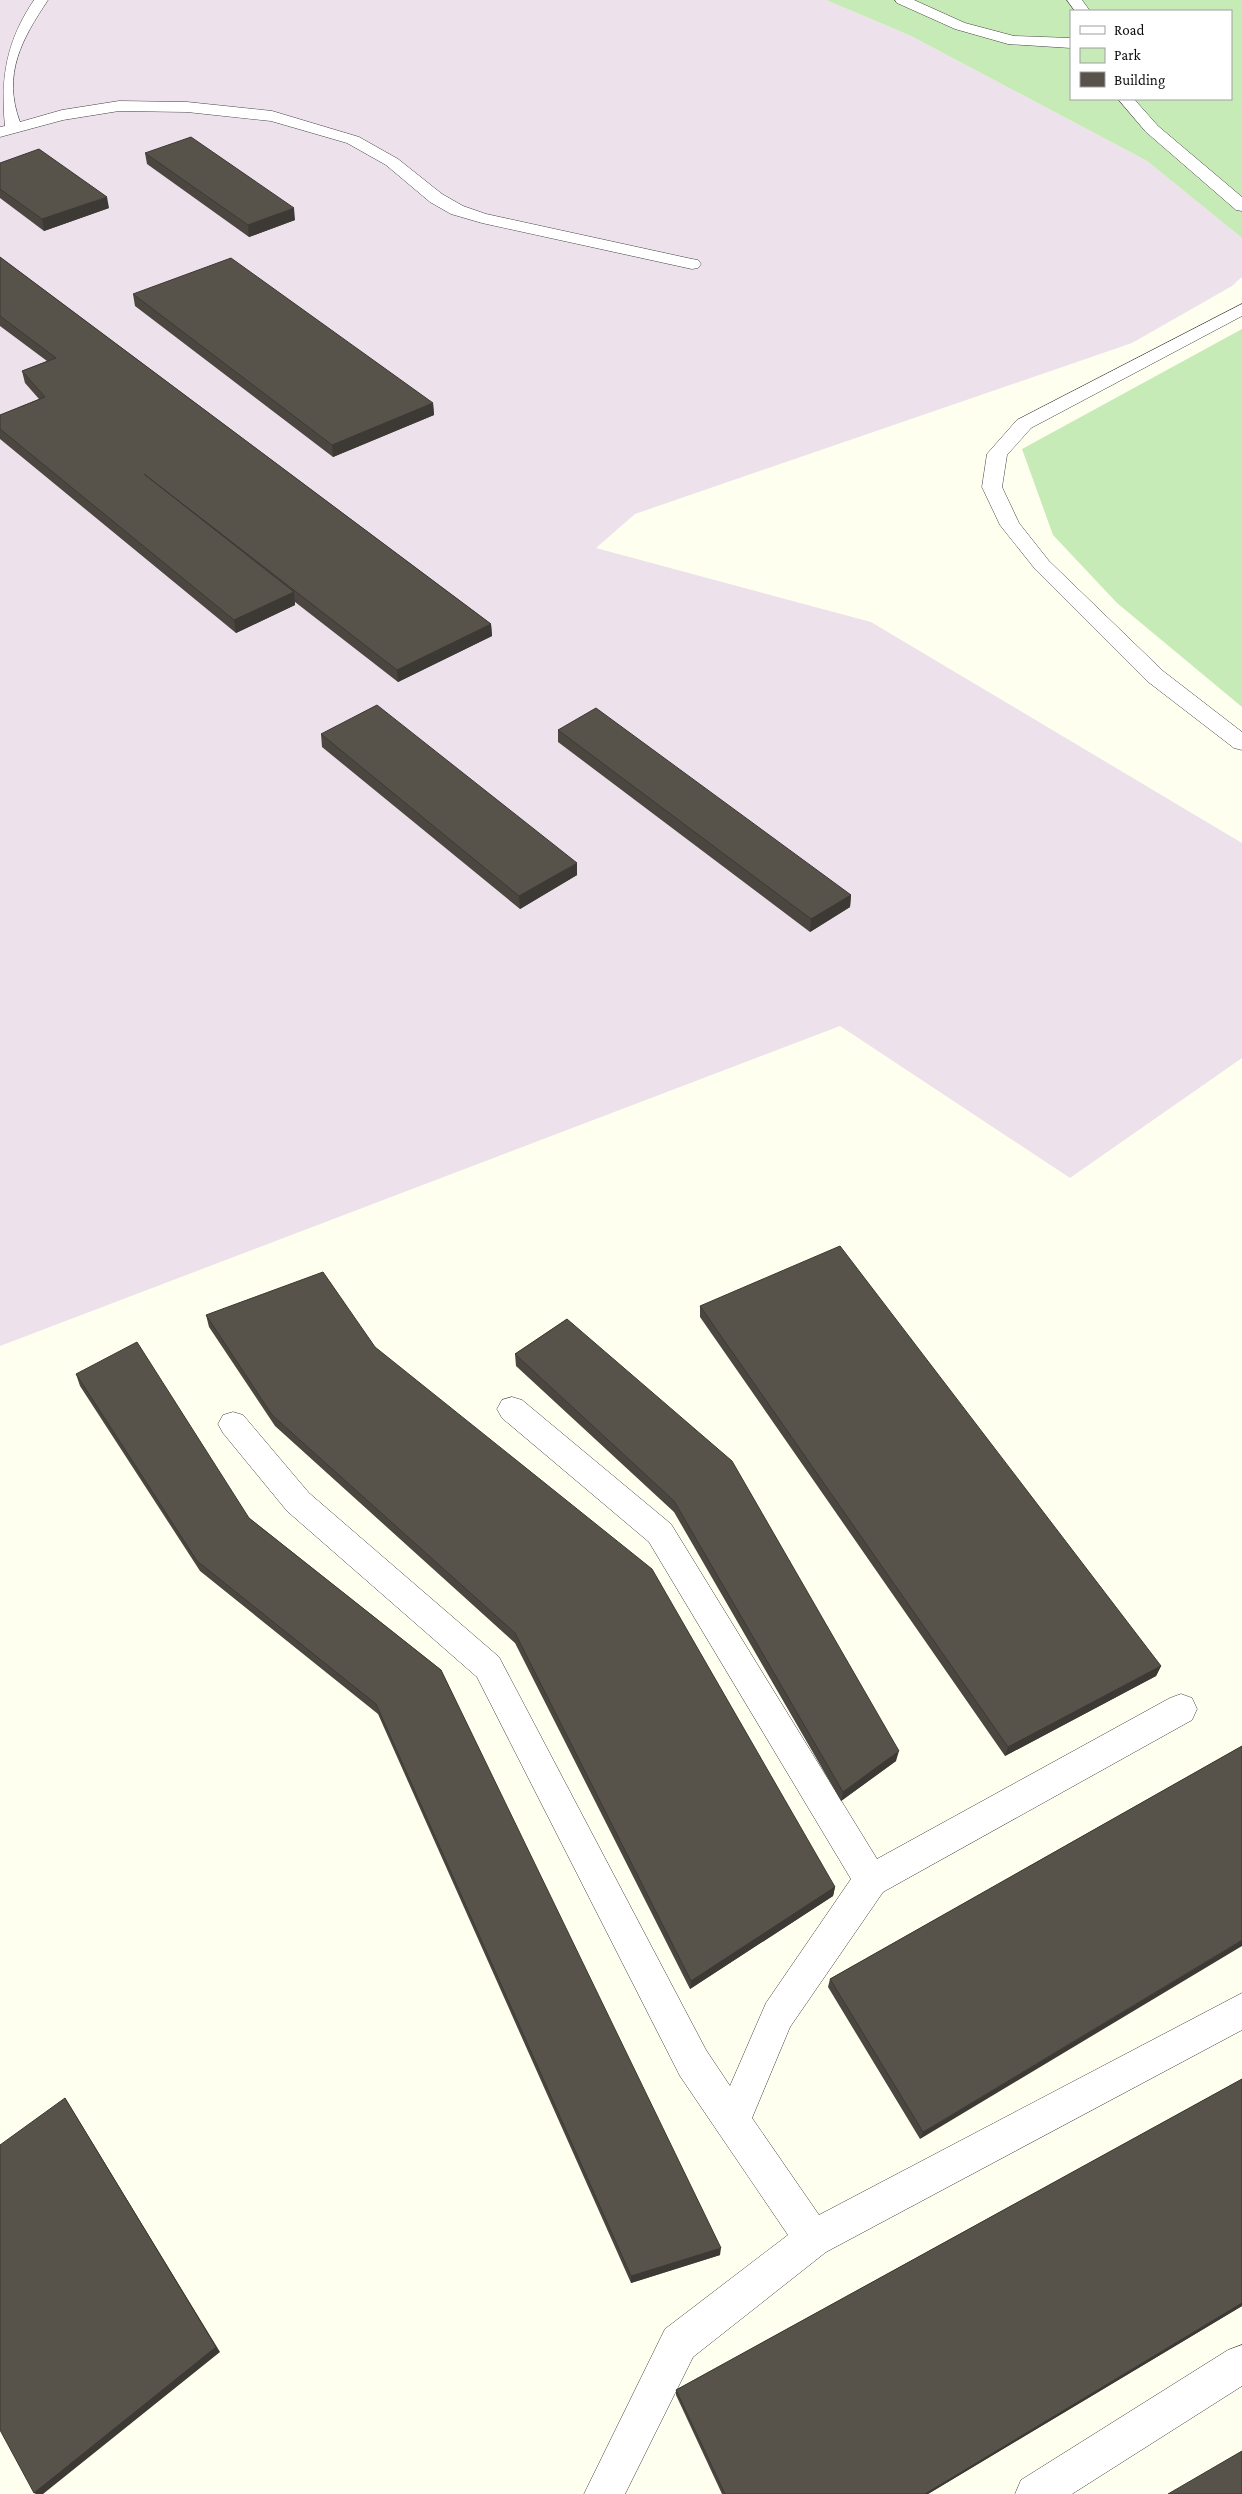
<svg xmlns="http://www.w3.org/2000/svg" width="1242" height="2494" viewBox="0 0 1242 2494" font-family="'Crimson Pro',serif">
  <rect width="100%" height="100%" fill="#ffffef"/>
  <path fill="#ede2ec" d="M0,0H826L911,36L1147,161L1215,216L1242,238V277L1232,286L1132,343L635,514L596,548L871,622L1242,843V1058L1070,1178L840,1026L0,1346Z"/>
  <path fill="#c7ebb7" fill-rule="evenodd" d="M826,0H1242V238L1147,161L911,36ZM1071,11H1231V99H1071Z
    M1242,329V707L1117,603L1053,535L1022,449Z"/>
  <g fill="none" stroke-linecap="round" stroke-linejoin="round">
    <defs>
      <path id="service" d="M34,0H48C22,39 2,74 20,122L62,110L119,101L187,102L272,111L359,137L398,159L442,194L463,206L486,214L692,259L698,260L701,264L698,268L692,269L482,223L451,214L430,202L386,165L347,143L271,121L187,112L119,111L63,120L0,137V127L5,126C0,77 7,40 34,0Z
        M895,0H914L965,23L1014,36L1071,38V48L1008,44L955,29L897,3Z
        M1067,0H1082L1090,11H1075Z
        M512,1397L522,1400L671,1524L877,1859L1170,1698L1181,1694L1192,1698L1197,1709L1192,1720L883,1892L790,2027L752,2118L819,2215L1242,1993V2030L826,2252L693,2357L625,2494H584L665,2329L788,2235L680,2076L477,1677L287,1511L223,1433L218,1424L223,1415L233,1412L243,1415L309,1493L499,1657L706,2050L730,2086L766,2003L851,1879L649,1542L502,1418L497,1409L502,1400Z
        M1242,2345V2386L1072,2494H1015L1021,2480L1228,2350Z"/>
      <path id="minor" d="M1118,99H1134L1158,126L1242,197V211L1236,210L1146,132Z
        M1242,304V316L1031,428L1007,455L1002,487L1019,523L1049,561L1163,671L1242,732V750L1234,748L1147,681L1035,569L1000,525L982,487L987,454L1017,420Z"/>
    </defs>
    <use href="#service" stroke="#414141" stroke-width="1"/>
    <use href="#minor" stroke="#414141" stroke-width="1"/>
    <use href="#service" fill="#fff" fill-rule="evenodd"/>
    <use href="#minor" fill="#fff" fill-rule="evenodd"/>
  </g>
  <path fill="#4b4740" d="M145,153L295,220L249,237L147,164Z
    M0,163L109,208L44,231L0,198Z
    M0,257L491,624L492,636L398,682L295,602V605L236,633L0,439V415L39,399L25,383L22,371L47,361L0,326Z
    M133,294L433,403L434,415L333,457L135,306Z
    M558,730L851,895L850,907L810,932L558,742Z
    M321,734L577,875L520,909L322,747Z
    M700,1306L1161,1666L1156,1676L1005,1756L700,1317Z
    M206,1315L375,1347L835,1887L833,1896L690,1989L515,1643L275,1426L209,1327Z
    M567,1319L896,1761L841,1801L674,1512L516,1366L515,1354Z
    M76,1374L249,1518L441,1670L720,2255L631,2283L378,1714L200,1571L80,1386Z
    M1242,1746L920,2139L828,1987L830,1979Z
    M1242,2079V2306L928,2494H722L676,2395V2390Z"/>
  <path fill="#3d3934" d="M107,197L109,208L44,231L42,219Z
    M294,208L295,220L249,237L248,225Z
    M433,403L434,415L333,457L332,445Z
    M294,592L295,605L236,633L234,620Z
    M491,624L492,636L398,682L397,670Z
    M577,863V875L520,909L519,896Z
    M851,895L850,907L810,932L811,919Z
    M1161,1666L1156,1676L1005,1756L1008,1747Z
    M899,1751L896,1761L841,1801L843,1792Z
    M835,1887L833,1896L690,1989L691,1981Z
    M1242,1940V1946L920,2139L923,2132Z
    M65,2098L220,2352L43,2494H36L34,2493Z
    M721,2248L720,2255L631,2283V2276Z
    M1242,2303V2306L928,2494H925Z"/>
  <path fill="#57524a" stroke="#3d3934" d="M191,137L294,208L248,225L145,153Z
    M39,149L107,197L42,219L0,189V163Z
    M0,257L491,624L397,670L144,474L294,592L234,620L0,429V415L45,397L22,371L56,358L0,316Z
    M231,258L433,403L332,445L133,294Z
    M377,705L577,863L519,896L321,734Z
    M596,708L851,895L811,919L558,730Z
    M840,1246L1161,1666L1008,1747L700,1306Z
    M323,1272L375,1347L652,1569L835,1887L691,1981L515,1633L272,1415L206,1315Z
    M567,1319L732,1461L899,1751L843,1792L674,1501L515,1354Z
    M137,1342L249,1518L441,1670L721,2248L631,2276L376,1704L197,1561L76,1374Z
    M1242,1746V1940L923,2132L830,1979Z
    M1242,2079V2303L925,2494H725L676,2390Z
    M65,2098L216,2347L34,2493L0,2430V2145Z
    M1242,2451V2494H1168Z"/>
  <rect x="1070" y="10" width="162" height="90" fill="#ffffff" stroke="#9f9f9f"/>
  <rect x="1080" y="26" width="25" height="8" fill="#ffffff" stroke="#9f9f9f"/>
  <text x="1114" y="35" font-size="15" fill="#0e0e0e">Road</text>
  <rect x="1080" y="48" width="25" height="15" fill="#c7ebb7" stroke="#9f9f9f"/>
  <text x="1114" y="60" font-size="15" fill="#0e0e0e">Park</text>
  <rect x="1080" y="72" width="25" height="15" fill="#57524a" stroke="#9f9f9f"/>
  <text x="1114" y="85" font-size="15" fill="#0e0e0e">Building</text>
</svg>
